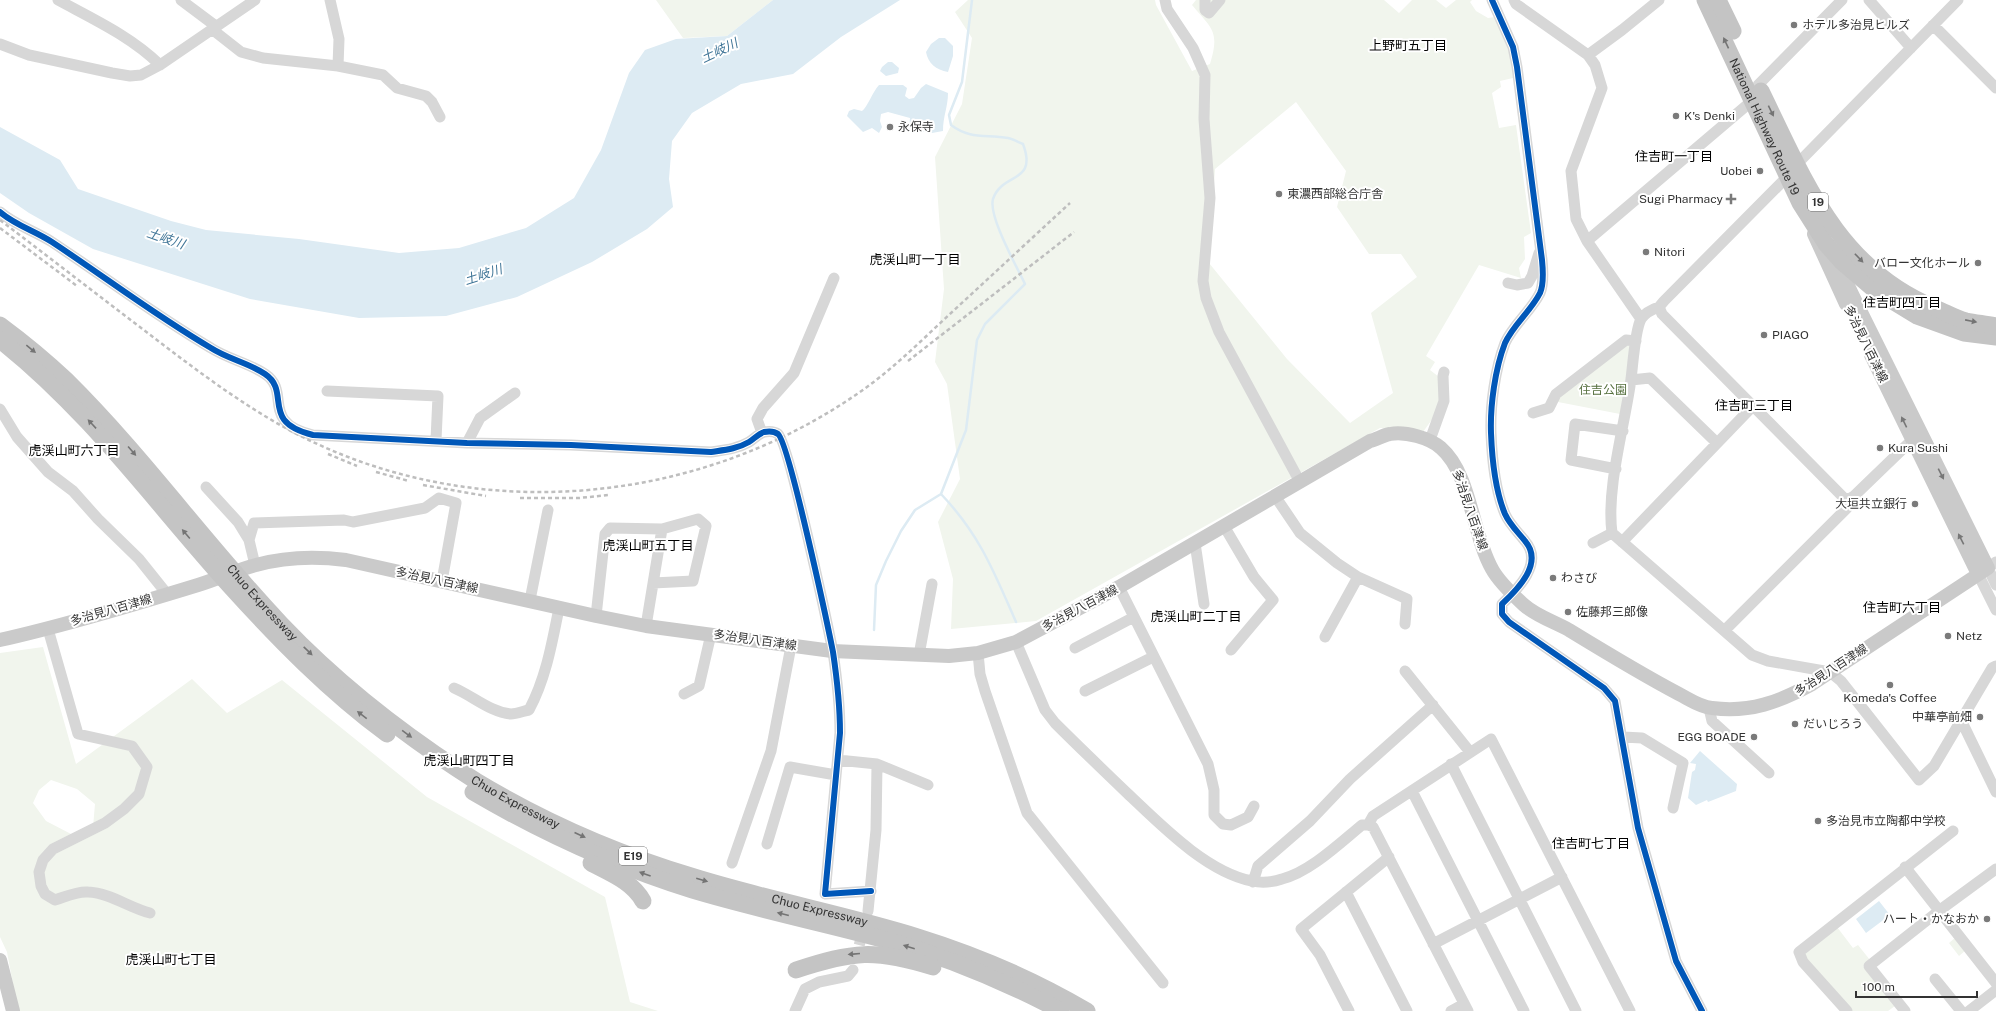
<svg xmlns="http://www.w3.org/2000/svg" width="1996" height="1011" viewBox="0 0 1996 1011" font-family="'Public Sans','Noto Sans JP',sans-serif">
  <rect width="100%" height="100%" fill="#fff"/>
  <path fill="#f1f5ed" fill-rule="evenodd" d="M656,0H773L727,36L683,38Z
    M968,0H1155L1156,5L1192,71L1210,64C1220,31 1212,29 1192,5L1196,0H1384L1399,13L1412,0H1436L1446,8L1456,0H1472L1470,2L1476,11L1488,18L1495,17L1509,50L1513,78L1500,81L1501,87L1492,93L1499,128L1516,125L1531,233L1524,237L1525,259L1519,268L1521,278L1479,265L1426,356L1435,362L1430,370L1439,377C1441,406 1441,408 1423,432L1380,428L1036,621L951,629L953,579L938,522L960,479L947,384L935,362L944,289L935,157L962,104L972,38L955,12ZM1296,102L1346,171L1337,207L1369,254H1401L1417,277L1371,313L1393,393L1350,423L1287,359L1209,263L1215,169Z
    M1627,344L1632,348L1620,414L1558,402L1559,397Z
    M43,647L76,764L192,679L227,713L282,680L427,797L605,897L630,1002L658,1011H18L7,952L0,937V653ZM51,780L77,789L95,804L93,827L73,835L46,821L33,803L39,790Z
    M1837,927L1853,948L1858,945L1870,960L1863,966L1895,1006L1888,1011H1851L1806,959L1805,952Z
    M1956,937L1966,950L1959,956L1949,943Z"/>
  <path fill="#ddebf3" d="M773,0H900L841,37L793,74L741,84L692,113L672,141L669,179L673,207L647,229L592,262L517,297L446,316L359,318L250,299L93,249L29,213L0,193V127L60,160L78,189L171,221L206,230L299,239L399,253L459,248L526,228L574,198L601,150L629,73L645,50L676,39L727,36Z
    M939,38H945L953,46V56L948,72C936,70 928,63 926,52L931,44Z
    M888,62H892L899,68L898,73L886,76L880,71L882,67Z
    M926,84L948,93C948,107 943,116 943,131L932,133L909,130L910,118L888,112L881,114L880,121L882,127L879,133L872,128L863,132L847,116L849,111L854,109L862,111C867,108 873,91 879,85H903L907,88L905,96L909,99L914,98L921,88Z
    M1700,751L1737,784L1736,791L1708,802L1707,800L1696,805L1688,798L1692,772L1695,770L1696,764L1690,763Z
    M1879,901L1890,915L1866,933L1856,919Z"/>
  <g fill="none" stroke-linecap="round" stroke-linejoin="round">
    <path stroke="#ddebf3" stroke-width="2.5" d="M941,494C980,535 994,572 1016,622
      M874,630L876,585L886,561L901,531L915,510L941,494L966,430L977,340L985,324L1025,284C1017,267 988,216 993,199C1002,172 1038,184 1023,144C1018,142 1013,139 1008,138C986,134 971,140 951,125L949,115L962,82L972,0"/>
    <path stroke="#d6d6d6" stroke-width="11" stroke-dasharray="11 5.5" stroke-linecap="butt" d="M855,961L864,927"/>
    <path stroke="#d7d7d7" stroke-width="11" d="M58,0C93,19 132,37 160,65
      M181,0L217,27
      M330,0L339,39L338,66
      M1165,0L1167,9L1193,48L1205,75L1204,119L1210,198L1203,281L1206,298L1219,332L1300,482
      M1205,0V10L1209,13L1220,0
      M1492,0L1513,47L1517,67L1542,260C1543,270 1544,284 1540,293C1531,311 1513,325 1505,343C1495,369 1490,406 1491,433C1492,459 1495,490 1505,514C1510,525 1518,532 1525,541C1544,563 1518,589 1502,604V614L1509,622L1604,688L1615,701L1638,828L1676,961L1702,1011
      M1514,0L1516,4L1588,55L1595,65L1602,88L1571,171L1576,219L1587,241L1641,319
      M1869,0L1911,48
      M1933,25L1996,88
      M213,30L241,52L263,58L338,66L383,75L397,88L426,96L432,102L440,117
      M0,44L29,55L112,73L130,76L141,75L160,65L255,0
      M1588,55L1622,30L1659,0
      M1758,85L1842,0
      M1797,164L1958,0
      M1788,176L1664,301L1659,307L1662,314L1844,498L1849,499L1854,496L1912,440
      M0,212C15,225 35,231 52,242C105,277 156,316 211,348C228,359 249,363 265,374C292,392 259,422 313,435L467,443L571,445L711,452C724,450 737,449 749,442C754,439 758,434 764,432C769,431 774,431 778,434C789,443 828,627 833,652C837,679 840,706 840,733L825,894L871,891
      M1587,241L1753,100
      M1508,283L1517,285L1528,283L1532,276L1539,253
      M1659,307C1653,309 1645,313 1641,319C1635,330 1633,364 1631,379C1625,425 1606,487 1612,533L1752,655L1768,661L1830,672L1841,681L1919,780L1934,766L1992,668L1996,666
      M1631,380L1650,378L1717,443
      M327,391L438,396L436,440
      M0,409L17,437L48,472L73,491L98,519L139,559L167,594
      M1533,413L1549,408L1556,394L1626,340L1636,341
      M762,433L757,419L763,408L794,373L834,278
      M1430,440L1444,401L1443,376L1444,372
      M467,443L480,418L515,393
      M1616,469L1571,460L1575,424L1623,431
      M206,487L238,522L249,540
      M1275,496L1300,533L1337,563L1358,577L1407,599L1405,624
      M1224,526L1254,577L1273,600L1231,650
      M1622,542L1752,407
      M1195,543L1204,604
      M1593,543L1612,533
      M1996,562L1988,568L1996,585
      M255,565L249,540L254,523L344,520L353,522L425,508L439,498L456,503L442,581
      M1978,574L1996,610
      M1119,587L1208,764L1214,790V815L1223,824L1231,825L1248,817L1254,806
      M530,600L548,510
      M596,616L605,534L610,528L662,529L698,519L706,526L693,581L653,583
      M646,626L662,529
      M48,629L78,734L132,746L147,767L139,794L124,809L105,823L53,849L43,860L39,872L41,886L45,894L55,900C65,897 77,891 88,892C110,893 130,908 150,913
      M1725,630L1847,508L1849,499
      M1325,637L1358,577
      M1016,642L1045,710L1055,723C1079,747 1103,770 1127,793C1160,824 1206,872 1252,881C1261,883 1273,882 1282,879C1310,872 1340,843 1362,825H1368L1373,827L1468,1011
      M1075,648L1134,617
      M978,653L980,674L985,691L1027,813L1163,983
      M919,655L932,584
      M1405,671L1470,752
      M454,688C473,696 490,712 511,714C516,714 524,711 529,710C546,678 552,643 559,608
      M1085,691L1153,657
      M684,694L699,686L711,634
      M1709,708L1712,721L1769,773
      M1961,720L1996,792
      M1623,737L1642,738L1683,763L1673,808
      M838,760L877,764L928,785
      M1451,764L1576,1011
      M1412,791L1524,1011
      M1368,825L1373,816L1491,739L1630,1011
      M767,844L790,767L836,775
      M732,863L771,751L791,646
      M1905,867L1996,983
      M1253,882L1258,866L1310,821L1350,779L1433,705
      M1346,892L1407,1011
      M868,911L876,830L877,764
      M1433,944L1562,877
      M1935,979L1961,1011
      M795,1011L805,989L819,982L848,976L853,970
      M1349,1011L1320,955L1301,929L1389,857
      M1451,1011L1464,1004
      M1847,1011L1803,962L1799,952L1953,831
      M1905,1011L1869,966L1940,910L1996,869
      M1969,1011L1996,990"/>
    <path stroke="#cacaca" stroke-width="14" d="M1814,234L1846,304
      M1871,355L1978,574
      M0,640C67,625 133,605 198,585C218,579 236,570 256,565C285,557 315,556 346,560L596,616L646,626L832,651L949,656L978,653L1016,642L1119,587L1370,441C1377,439 1384,435 1390,434C1405,431 1430,438 1441,448C1471,474 1472,534 1492,569C1499,582 1513,595 1524,605C1536,616 1555,622 1569,630C1605,652 1641,674 1679,694C1689,699 1700,707 1712,708C1750,713 1779,702 1812,684L1988,568L1852,294L1844,277L1840,256
      M0,960L13,1011"/>
    <g stroke="#c4c4c4" stroke-width="17">
      <path id="s1" d="M1705,0L1800,203L1826,244L1842,262L1876,291L1917,316L1964,333L1996,337"/>
      <path d="M1718,0L1733,31"/>
      <path d="M1761,91C1804,179 1837,268 1935,308C1945,312 1955,318 1966,321C1976,323 1986,324 1996,326"/>
      <path id="s2" d="M0,325C23,342 45,360 66,380C143,456 206,545 281,624C338,684 405,736 476,781C544,822 618,854 694,877C768,900 844,914 918,937C976,955 1034,980 1087,1011"/>
      <path d="M0,340C90,411 155,503 231,587C279,640 329,691 387,734"/>
      <path d="M473,792C543,833 615,866 692,890C755,909 819,922 882,939C944,956 1004,981 1061,1011"/>
      <path d="M591,863C610,873 633,882 643,901"/>
      <path d="M796,970C854,951 875,949 933,967"/>
    </g>
    <path stroke="#bebebe" stroke-width="2.5" stroke-dasharray="4 3" stroke-linecap="butt" d="M0,220C50,258 99,296 149,334C195,369 242,405 293,432C475,528 702,506 867,387C897,365 924,338 951,313C991,276 1031,239 1070,203
      M0,228L77,286
      M908,361L1074,232
      M328,454L357,466
      M376,472L409,481
      M423,485L486,496
      M520,498H579L609,495"/>
    <defs>
      <path id="cycleway" d="M1492,0L1513,47L1517,67L1542,260C1543,270 1544,284 1540,293C1531,311 1513,325 1505,343C1495,369 1490,406 1491,433C1492,459 1495,490 1505,514C1510,525 1518,532 1525,541C1544,563 1518,589 1502,604V614L1509,622L1604,688L1615,701L1638,828L1676,961L1702,1011
        M0,212C15,225 35,231 52,242C105,277 156,316 211,348C228,359 249,363 265,374C292,392 259,422 313,435L467,443L571,445L711,452C724,450 737,449 749,442C754,439 758,434 764,432C769,431 774,431 778,434C789,443 828,627 833,652C837,679 840,706 840,733L825,894L871,891"/>
    </defs>
    <use href="#cycleway" stroke="#fff" stroke-width="8"/>
    <use href="#cycleway" stroke="#0057b8" stroke-width="6"/>
  </g>
  <defs><path id="oneway-solid" d="M-6-.8H1V-3.2L6.5 0L1 3.2V.8H-6Z"/></defs>
  <g fill="#747474">
    <use href="#oneway-solid" transform="translate(1726 43) rotate(-115)"/>
    <use href="#oneway-solid" transform="translate(1771 111) rotate(64)"/>
    <use href="#oneway-solid" transform="translate(1859 258) rotate(46)"/>
    <use href="#oneway-solid" transform="translate(1971 321) rotate(11)"/>
    <use href="#oneway-solid" transform="translate(31 349) rotate(39)"/>
    <use href="#oneway-solid" transform="translate(92 424) rotate(-133)"/>
    <use href="#oneway-solid" transform="translate(132 451) rotate(49)"/>
    <use href="#oneway-solid" transform="translate(186 534) rotate(-130)"/>
    <use href="#oneway-solid" transform="translate(308 651) rotate(44)"/>
    <use href="#oneway-solid" transform="translate(362 715) rotate(-142)"/>
    <use href="#oneway-solid" transform="translate(407 734) rotate(36)"/>
    <use href="#oneway-solid" transform="translate(580 835) rotate(24)"/>
    <use href="#oneway-solid" transform="translate(645 874) rotate(-160)"/>
    <use href="#oneway-solid" transform="translate(702 880) rotate(16)"/>
    <use href="#oneway-solid" transform="translate(783 914) rotate(-166)"/>
    <use href="#oneway-solid" transform="translate(909 947) rotate(-163)"/>
    <use href="#oneway-solid" transform="translate(854 954) rotate(175)"/>
  </g>
  <g fill="#777">
    <use href="#oneway-solid" transform="translate(1904 422) rotate(-116)"/>
    <use href="#oneway-solid" transform="translate(1941 474) rotate(63)"/>
    <use href="#oneway-solid" transform="translate(1961 539) rotate(-117)"/>
  </g>
  <g fill="#7a7a7a" stroke="#fff" stroke-width="1.5">
    <circle cx="1794" cy="25" r="4"/>
    <circle cx="1676" cy="116" r="4"/>
    <circle cx="890" cy="127" r="4"/>
    <circle cx="1760" cy="171" r="4"/>
    <circle cx="1279" cy="194" r="4"/>
    <path d="M1729 193h4v4h4v4h-4v4h-4v-4h-4v-4h4z"/>
    <circle cx="1646" cy="252" r="4"/>
    <circle cx="1978" cy="263" r="4"/>
    <circle cx="1764" cy="335" r="4"/>
    <circle cx="1880" cy="448" r="4"/>
    <circle cx="1915" cy="504" r="4"/>
    <circle cx="1553" cy="578" r="4"/>
    <circle cx="1568" cy="612" r="4"/>
    <circle cx="1948" cy="636" r="4"/>
    <circle cx="1890" cy="685" r="4"/>
    <circle cx="1980" cy="717" r="4"/>
    <circle cx="1795" cy="724" r="4"/>
    <circle cx="1754" cy="737" r="4"/>
    <circle cx="1818" cy="821" r="4"/>
    <circle cx="1987" cy="919" r="4"/>
  </g>
  <g text-anchor="middle" stroke-width="4" stroke-linejoin="round" paint-order="stroke">
    <g fill="#fff" stroke="#707070" stroke-width="1">
      <rect x="1808" y="193" width="20" height="18" rx="3"/>
      <rect x="619" y="847" width="28" height="18" rx="3"/>
    </g>
    <g font-size="11" font-weight="bold" fill="#333">
      <text x="1818" y="206">19</text>
      <text x="633" y="860">E19</text>
    </g>
    <g font-size="12" fill="#333" stroke="#fff" text-anchor="start">
      <text x="1802" y="29">ホテル多治見ヒルズ</text>
      <text x="1684" y="120">K's Denki</text>
      <text x="898" y="131">永保寺</text>
      <text x="1752" y="175" text-anchor="end">Uobei</text>
      <text x="1287" y="198">東濃西部総合庁舎</text>
      <text x="1723" y="203" text-anchor="end">Sugi Pharmacy</text>
      <text x="1654" y="256">Nitori</text>
      <text x="1970" y="267" text-anchor="end">バロー文化ホール</text>
      <text x="1772" y="339">PIAGO</text>
      <text x="1888" y="452">Kura Sushi</text>
      <text x="1907" y="508" text-anchor="end">大垣共立銀行</text>
      <text x="1561" y="582">わさび</text>
      <text x="1576" y="616">佐藤邦三郎像</text>
      <text x="1956" y="640">Netz</text>
      <text x="1890" y="702" text-anchor="middle">Komeda's Coffee</text>
      <text x="1972" y="721" text-anchor="end">中華亭前畑</text>
      <text x="1803" y="728">だいじろう</text>
      <text x="1746" y="741" text-anchor="end">EGG BOADE</text>
      <text x="1826" y="825">多治見市立陶都中学校</text>
      <text x="1979" y="923" text-anchor="end">ハート・かなおか</text>
    </g>
    <g font-size="12" fill="#333" stroke="#fff">
      <text dy="4" stroke="none"><textPath href="#s1" startOffset="140">National Highway Route 19</textPath></text>
      <text transform="translate(1866 344) rotate(64)" y="4">多治見八百津線</text>
      <text transform="translate(1470 510) rotate(71)" y="4">多治見八百津線</text>
      <text transform="translate(437 580) rotate(12)" y="4">多治見八百津線</text>
      <text dy="4" stroke="none"><textPath href="#s2" startOffset="383">Chuo Expressway</textPath></text>
      <text transform="translate(1080 608) rotate(-28)" y="4">多治見八百津線</text>
      <text transform="translate(111 610) rotate(-16)" y="4">多治見八百津線</text>
      <text transform="translate(755 640) rotate(8)" y="4">多治見八百津線</text>
      <text transform="translate(1831 670) rotate(-33)" y="4">多治見八百津線</text>
      <text dy="4" stroke="none"><textPath href="#s2" startOffset="707">Chuo Expressway</textPath></text>
      <text dy="4" stroke="none"><textPath href="#s2" startOffset="1031">Chuo Expressway</textPath></text>
    </g>
    <g font-size="12" fill="#56703f" stroke="#fff">
      <text x="1603" y="394">住吉公園</text>
    </g>
    <g font-size="13" fill="#000" stroke="#fff">
      <text x="1408" y="50">上野町五丁目</text>
      <text x="1674" y="161">住吉町一丁目</text>
      <text x="915" y="264">虎渓山町一丁目</text>
      <text x="1902" y="307">住吉町四丁目</text>
      <text x="1754" y="410">住吉町三丁目</text>
      <text x="74" y="455">虎渓山町六丁目</text>
      <text x="648" y="550">虎渓山町五丁目</text>
      <text x="1902" y="612">住吉町六丁目</text>
      <text x="1196" y="621">虎渓山町二丁目</text>
      <text x="469" y="765">虎渓山町四丁目</text>
      <text x="1591" y="848">住吉町七丁目</text>
      <text x="171" y="964">虎渓山町七丁目</text>
    </g>
    <g font-size="13" font-style="italic" fill="#3f7597" stroke="#fff">
      <text transform="translate(719 50) rotate(-25)" y="5">土岐川</text>
      <text transform="translate(166 238) rotate(19)" y="5">土岐川</text>
      <text transform="translate(483 274) rotate(-18)" y="5">土岐川</text>
    </g>
  </g>
  <path d="M1856 991v6h121v-6" fill="none" stroke="#333333" stroke-width="2"/>
  <text x="1862" y="991" font-size="12" fill="#333333" stroke="#ffffff" stroke-width="3" paint-order="stroke">100 m</text>
</svg>
